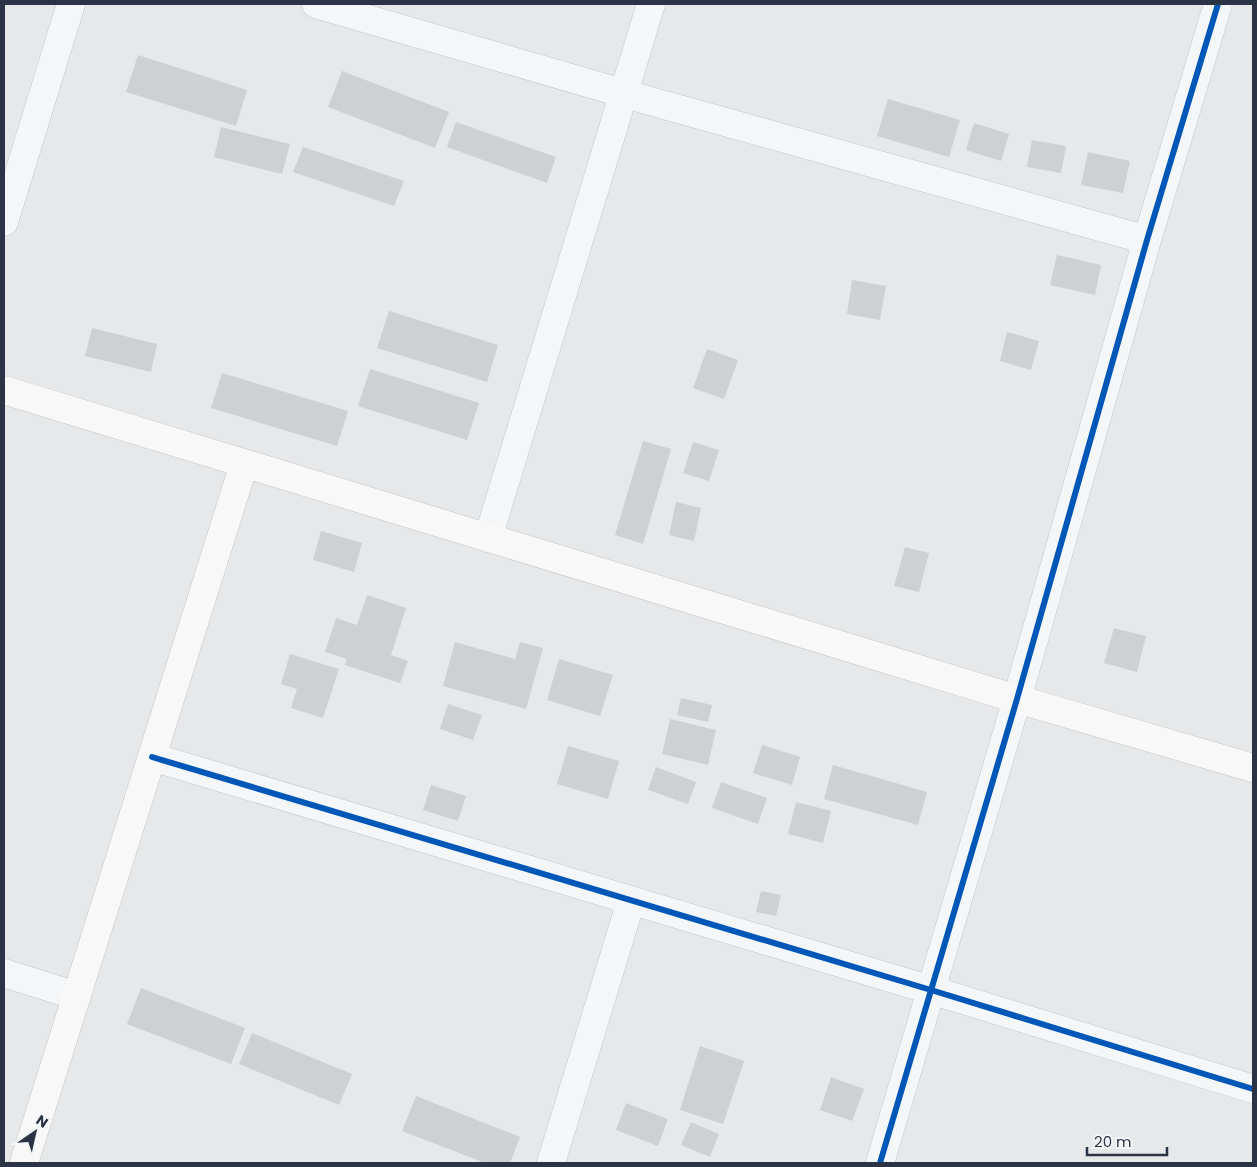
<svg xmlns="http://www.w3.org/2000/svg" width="1257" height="1167" viewBox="0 0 1257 1167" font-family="Poppins,sans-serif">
  <rect width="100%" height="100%" fill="#e6e8ea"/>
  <path fill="#ced0d3" d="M138,55L247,90L236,126L126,92Z
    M342,71L449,112L435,148L328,107Z
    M888,99L960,120L949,157L877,136Z
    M456,122L556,157L547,183L447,147Z
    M974,123L1009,134L1001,161L966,150Z
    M221,127L290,144L282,174L214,157Z
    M1032,140L1066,146L1061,173L1027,167Z
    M303,147L404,181L394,206L293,172Z
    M1088,152L1130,161L1123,193L1081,185Z
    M1057,255L1101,265L1095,295L1050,285Z
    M852,280L886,286L880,320L847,314Z
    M389,311L498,345L487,382L377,348Z
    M92,328L157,344L151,372L85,356Z
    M1007,332L1039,341L1031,370L1000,361Z
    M707,349L738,360L724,399L693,388Z
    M370,369L479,403L467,440L358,406Z
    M222,373L348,411L337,446L211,408Z
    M643,441L671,449L643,544L615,535Z
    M693,442L719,450L709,481L683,473Z
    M676,502L701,508L694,541L669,535Z
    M321,531L362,543L354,572L313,560Z
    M905,547L929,553L919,592L894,586Z
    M367,595L406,608L391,655L408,661L400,683L345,665L347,659L325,652L336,618L357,625Z
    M1114,628L1146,636L1137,672L1104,663Z
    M455,642L515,659L520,642L543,648L526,709L443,686Z
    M290,654L339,669L323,718L291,708L297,689L281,684Z
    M559,659L613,675L600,716L547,700Z
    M681,698L712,705L708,722L677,715Z
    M448,704L482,715L473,740L440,729Z
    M670,719L716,730L708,765L662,754Z
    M762,745L800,757L792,785L753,773Z
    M568,746L619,761L608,799L557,784Z
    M833,765L927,792L918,825L824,799Z
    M656,767L696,782L688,804L648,790Z
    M721,782L767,798L758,824L712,808Z
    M431,785L466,796L458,821L423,810Z
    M796,802L831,811L823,843L788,834Z
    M761,891L781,895L776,916L756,912Z
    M141,988L245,1028L231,1064L127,1024Z
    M252,1033L352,1074L339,1105L239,1064Z
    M700,1046L744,1061L723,1124L680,1110Z
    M831,1077L864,1089L852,1121L820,1110Z
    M416,1096L520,1137L510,1163H485L402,1131Z
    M626,1103L668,1119L658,1146L616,1130Z
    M691,1122L719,1134L710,1157L681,1145Z"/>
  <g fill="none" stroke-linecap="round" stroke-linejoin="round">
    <defs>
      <path id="street" d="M316,4L643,99L1147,240
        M4,222L71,4
        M488,538L651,4
        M152,757L931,990L1253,1089
        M4,973L77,996
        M551,1163L631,901
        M880,1163L1017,699L1147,240L1218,4"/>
      <path id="secondary" d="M4,390L1017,699L1253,768
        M24,1163L244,464"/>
    </defs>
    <use href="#street" stroke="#c4c6c8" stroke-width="29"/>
    <use href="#secondary" stroke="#c4c6c8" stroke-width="29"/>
    <use href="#street" stroke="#f5f6f7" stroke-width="28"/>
    <use href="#secondary" stroke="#f8f8f8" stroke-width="28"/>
    <defs>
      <path id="cycleway" d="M152,757L931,990L1253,1089
        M880,1163L1017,699L1147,240L1218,4"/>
    </defs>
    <use href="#cycleway" stroke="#f4f6f9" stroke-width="9"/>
    <use href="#cycleway" stroke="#0057b8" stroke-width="6"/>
  </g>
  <rect width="1257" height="1167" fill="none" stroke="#2b3445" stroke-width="10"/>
  <g transform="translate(35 1132) rotate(34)" stroke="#f4f6f9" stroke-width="4" paint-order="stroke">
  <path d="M0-4L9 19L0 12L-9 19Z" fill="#2b3445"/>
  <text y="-8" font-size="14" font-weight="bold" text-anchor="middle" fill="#2b3445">N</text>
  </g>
  <path d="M1087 1147v8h80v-8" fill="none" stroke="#2b3445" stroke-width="2.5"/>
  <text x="1094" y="1147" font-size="15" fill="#2b3445" stroke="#f4f6f9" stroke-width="4" paint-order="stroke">20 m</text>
</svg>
